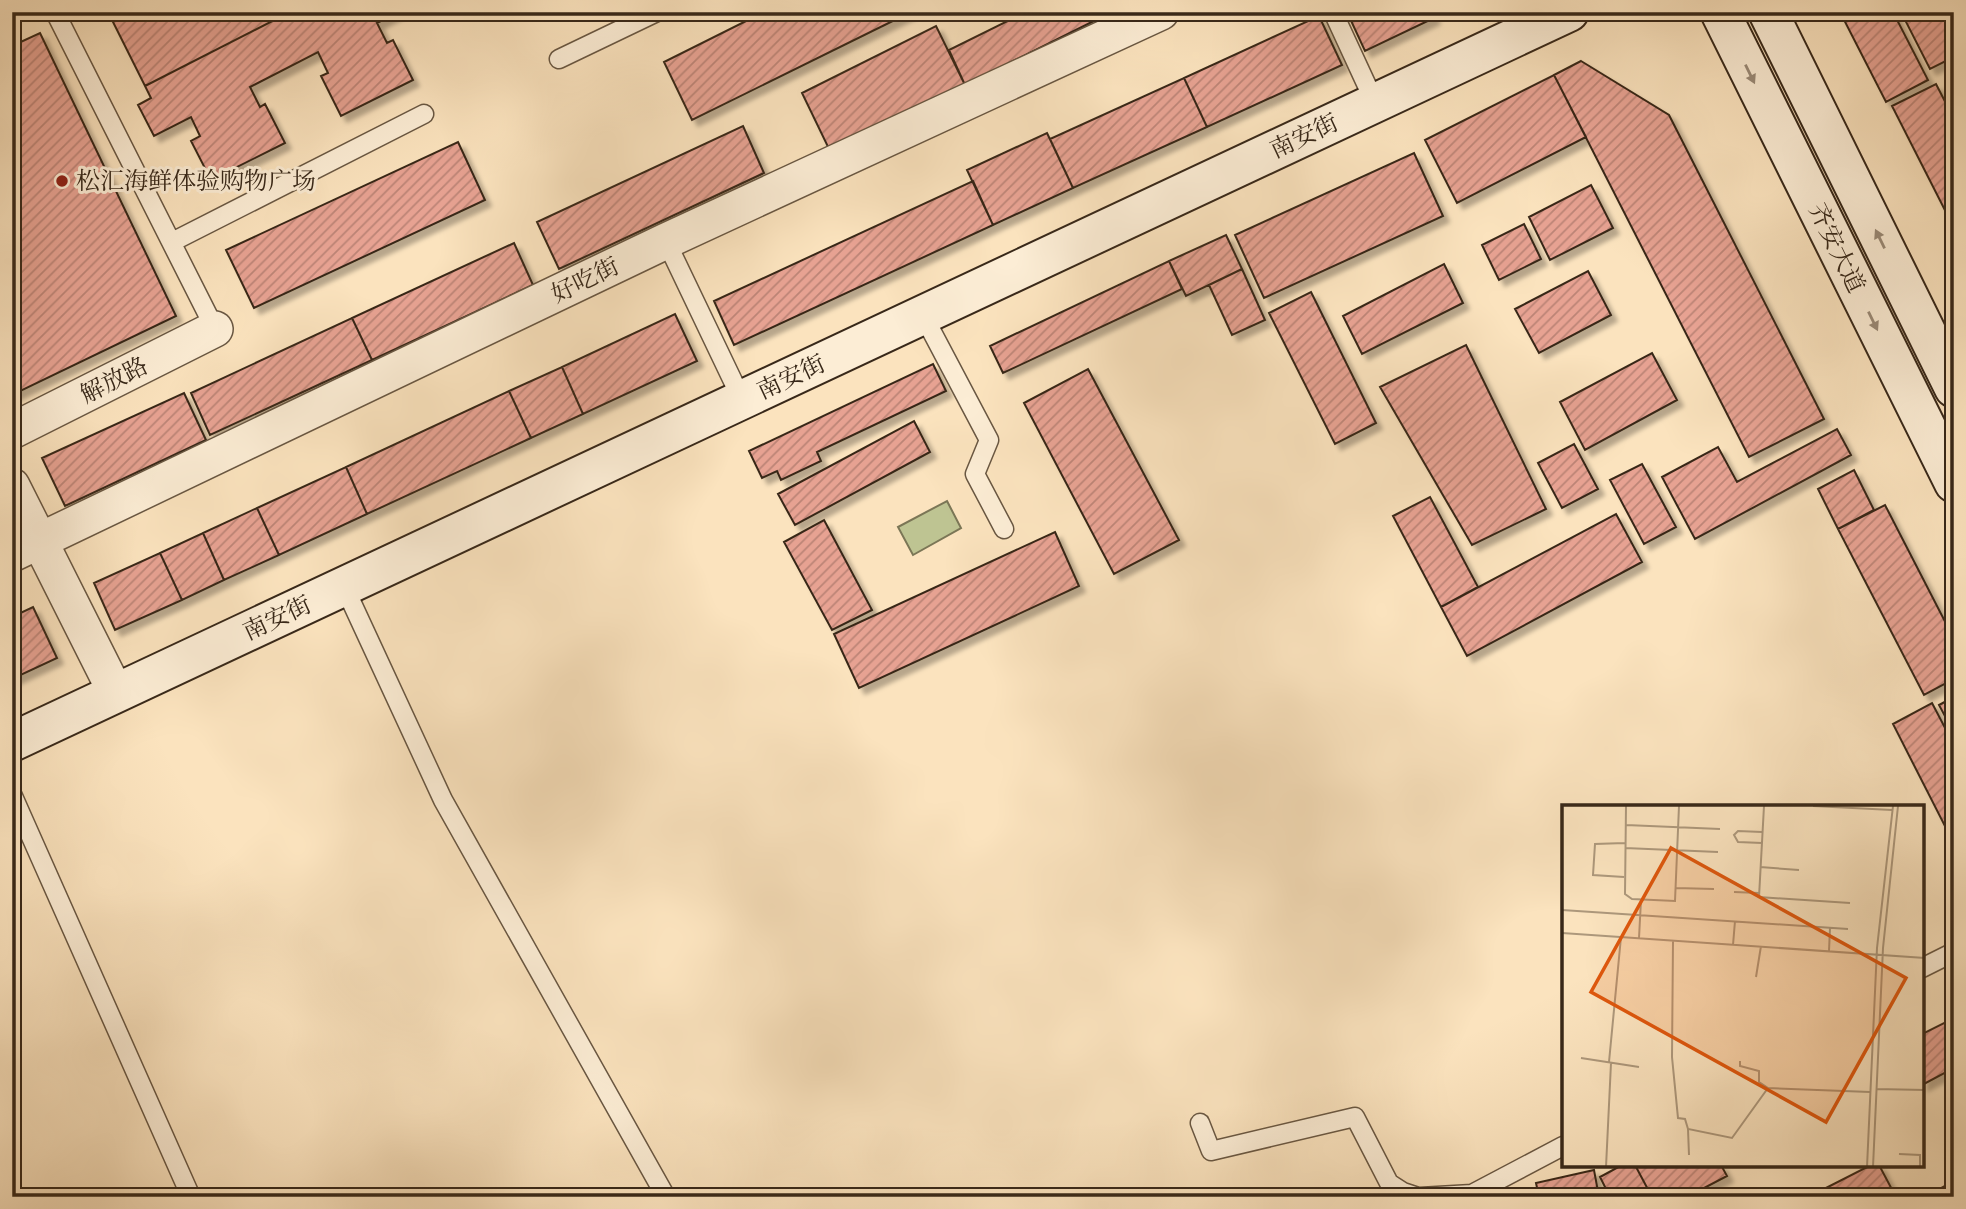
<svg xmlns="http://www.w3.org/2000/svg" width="1966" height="1209" viewBox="0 0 1966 1209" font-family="'Libre Bodoni','Noto Serif SC',serif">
  <defs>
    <pattern id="building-hatch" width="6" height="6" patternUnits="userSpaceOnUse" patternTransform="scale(1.75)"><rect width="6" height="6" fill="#e7a292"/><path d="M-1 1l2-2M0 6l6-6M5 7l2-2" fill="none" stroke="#bc8476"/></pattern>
    <filter id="shadow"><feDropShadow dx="6" dy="6" stdDeviation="2" flood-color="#0004"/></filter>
  </defs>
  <rect width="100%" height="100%" fill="#fbe3be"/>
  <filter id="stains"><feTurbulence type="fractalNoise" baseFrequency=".00286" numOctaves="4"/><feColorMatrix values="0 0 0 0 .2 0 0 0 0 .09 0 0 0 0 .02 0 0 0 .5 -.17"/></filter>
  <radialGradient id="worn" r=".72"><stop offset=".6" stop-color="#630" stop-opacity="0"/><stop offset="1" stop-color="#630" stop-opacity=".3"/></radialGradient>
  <path fill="#bec492" stroke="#7b7656" stroke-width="2" d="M947,501L961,528L913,555L898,527Z"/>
  <path fill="url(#building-hatch)" stroke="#382819" stroke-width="2" filter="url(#shadow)" d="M108,12H290L145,86Z
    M290,12H398L377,23L387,43L393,40L413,80L341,116L321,76L328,73L318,52L250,87L260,107L265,104L285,143L211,180L191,141L200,136L191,117L154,136L138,105L151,98L145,86Z
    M764,12H911L692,120L664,62Z
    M1026,12H1112L965,85L949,50Z
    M1347,12H1431L1434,18L1365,51Z
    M1840,12H1893L1928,80L1886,102Z
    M1910,12H1954V57L1930,69L1903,16Z
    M1319,16L1342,65L1207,127L1184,78Z
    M936,26L965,85L830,151L802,93Z
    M40,33L176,316L12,395V46Z
    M1581,61L1669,115L1824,419L1749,457L1554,75Z
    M1554,75L1586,137L1457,203L1425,140Z
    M1184,78L1207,127L1073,188L1050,139Z
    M1936,84L1954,119L1953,226L1892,106Z
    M743,126L764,173L559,269L537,222Z
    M1047,133L1073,188L993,225L967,170Z
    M458,142L485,200L254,308L226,250Z
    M1414,153L1443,216L1264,298L1235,235Z
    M973,181L993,225L734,345L714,301Z
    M1591,185L1613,228L1550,260L1529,217Z
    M1524,224L1541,259L1499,280L1482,245Z
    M1226,235L1242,269L1186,296L1169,261Z
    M514,243L533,285L372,360L352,318Z
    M1169,261L1182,289L1003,373L990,346Z
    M1444,264L1463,303L1362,354L1343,316Z
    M1242,269L1265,320L1232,335L1209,285Z
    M1588,271L1611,315L1539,353L1515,309Z
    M1311,292L1376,423L1335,444L1269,313Z
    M675,314L697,361L583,414L562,367Z
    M352,318L372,360L210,435L191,393Z
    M1466,345L1546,509L1472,545L1380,387Z
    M1652,353L1677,400L1585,450L1560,402Z
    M933,364L946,391L817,452L821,461L781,480L777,471L762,478L749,451Z
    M562,367L583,414L531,438L509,391Z
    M1088,369L1179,540L1114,574L1024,403Z
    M509,391L531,438L367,514L346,467Z
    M184,393L206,440L65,506L42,458Z
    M914,421L930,452L795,525L778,494Z
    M1837,429L1851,455L1695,539L1662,477L1718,447L1737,482Z
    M1574,444L1598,489L1562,508L1538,463Z
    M1642,464L1676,527L1644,544L1610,480Z
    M346,467L367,514L279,555L257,508Z
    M1854,470L1874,510L1838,529L1818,489Z
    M1430,497L1478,587L1441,607L1393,516Z
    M1885,505L1954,639V679L1924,695L1838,529Z
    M257,508L279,555L224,580L203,533Z
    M1616,514L1642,562L1467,656L1441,607Z
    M824,520L872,610L832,630L784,542Z
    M1055,532L1079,586L859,688L834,634Z
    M203,533L224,580L182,600L160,553Z
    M160,553L182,600L115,630L94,583Z
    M33,607L57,658L12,679V617Z
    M1954,697V733L1939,705Z
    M1932,703L1954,745V834L1950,836L1893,724Z
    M1954,1018V1068L1922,1085V1034Z
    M1622,1165H1635L1652,1197H1610L1600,1177Z
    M1635,1165H1721L1727,1176L1687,1197H1652Z
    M1871,1165H1879L1896,1197H1823L1820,1191Z
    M1594,1170L1599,1197H1539L1536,1183Z
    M1954,1181V1197H1925Z"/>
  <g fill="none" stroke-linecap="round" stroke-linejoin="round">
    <defs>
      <path id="lane" d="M55,12L215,329
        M1333,12L1375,103
        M12,14L16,12
        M559,59L657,12
        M666,241L742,400
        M172,242L424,114
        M923,315L989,440L975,474L1004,529
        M344,586L443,800L666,1197
        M12,794L191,1197
        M1922,968L1954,952
        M1200,1123L1211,1151L1355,1117L1389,1183L1403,1192L1418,1197
        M1420,1197L1472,1194
        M1471,1197L1472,1194L1563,1146"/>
      <path id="street" d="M12,431L215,329
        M12,486L116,693
        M12,554L666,241L1161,12"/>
      <path id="secondary" d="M1720,12L1954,483
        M1768,12L1954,388
        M12,742L1569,12"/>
    </defs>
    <use href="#lane" stroke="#695742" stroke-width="21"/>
    <use href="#street" stroke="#695742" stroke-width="38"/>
    <use href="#secondary" stroke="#382819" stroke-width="42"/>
    <use href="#lane" stroke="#fcedd5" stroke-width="18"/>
    <use href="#street" stroke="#fcedd5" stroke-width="35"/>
    <use href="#secondary" stroke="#fcedd5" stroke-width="38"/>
  </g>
  <defs><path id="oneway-solid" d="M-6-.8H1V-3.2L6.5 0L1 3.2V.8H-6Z" transform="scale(1.75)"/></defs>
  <g fill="#9a8a77">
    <use href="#oneway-solid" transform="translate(1750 74) rotate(64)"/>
    <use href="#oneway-solid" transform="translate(1880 239) rotate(-116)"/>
    <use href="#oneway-solid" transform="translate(1873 321) rotate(64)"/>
  </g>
  <circle fill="#8f2418" stroke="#fcedd5" stroke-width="2.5" cx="62" cy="181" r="7"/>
  <g text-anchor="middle" stroke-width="6" stroke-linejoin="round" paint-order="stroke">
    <g font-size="24" fill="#382819" stroke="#fcedd5">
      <text transform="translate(1304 136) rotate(-25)" y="8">南安街</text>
      <text transform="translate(1837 248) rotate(64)" y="8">齐安大道</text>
      <text transform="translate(585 280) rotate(-26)" y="8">好吃街</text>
      <text transform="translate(791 377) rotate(-25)" y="8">南安街</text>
      <text transform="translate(114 380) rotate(-27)" y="8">解放路</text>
      <text transform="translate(277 618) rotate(-25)" y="8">南安街</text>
    </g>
    <g font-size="24" fill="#382819" stroke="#fcedd5" text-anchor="start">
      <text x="76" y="189">松汇海鲜体验购物广场</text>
    </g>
  </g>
  <g transform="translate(1562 805)">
    <rect width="362" height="362" fill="#fbe3be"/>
    <path fill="none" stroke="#ad987c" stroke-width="2" d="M64,1L63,89L70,94L113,96L117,1M202,1L197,92L288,98M251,1L330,5M64,20L158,24M200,38L176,37L172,30L176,26L200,27M63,43L156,47M198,62L237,65M62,72L31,70L33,39L63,38M114,83L152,84M172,87L197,88M0,105L286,124M0,128L363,153M77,133L79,95M111,136L110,252L116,313L123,314L126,324L170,333L206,283L308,287M171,140L173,116M267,146L268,123M194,172L199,141M19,253L77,262M178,256V261L197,266V277L206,283M47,257L59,132M314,284L363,285M126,324L127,350M337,349L358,350V362M44,362L49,258M305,362L315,143L331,1M311,362L321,143L336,1"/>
    <path fill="#df570d" fill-opacity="0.15" stroke="#df570d" stroke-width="3.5" d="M109,43L344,173L264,317L29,187Z"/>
    <rect width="362" height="362" fill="none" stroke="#382819" stroke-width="3.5"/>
  </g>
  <rect width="1966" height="1209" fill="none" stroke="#fbe3be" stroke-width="42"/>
  <rect x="14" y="14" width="1938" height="1181" fill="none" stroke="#382819" stroke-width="3.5"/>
  <rect x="21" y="21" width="1924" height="1167" fill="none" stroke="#382819" stroke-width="2"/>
  <rect width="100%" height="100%" filter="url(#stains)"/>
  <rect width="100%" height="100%" fill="url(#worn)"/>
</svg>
